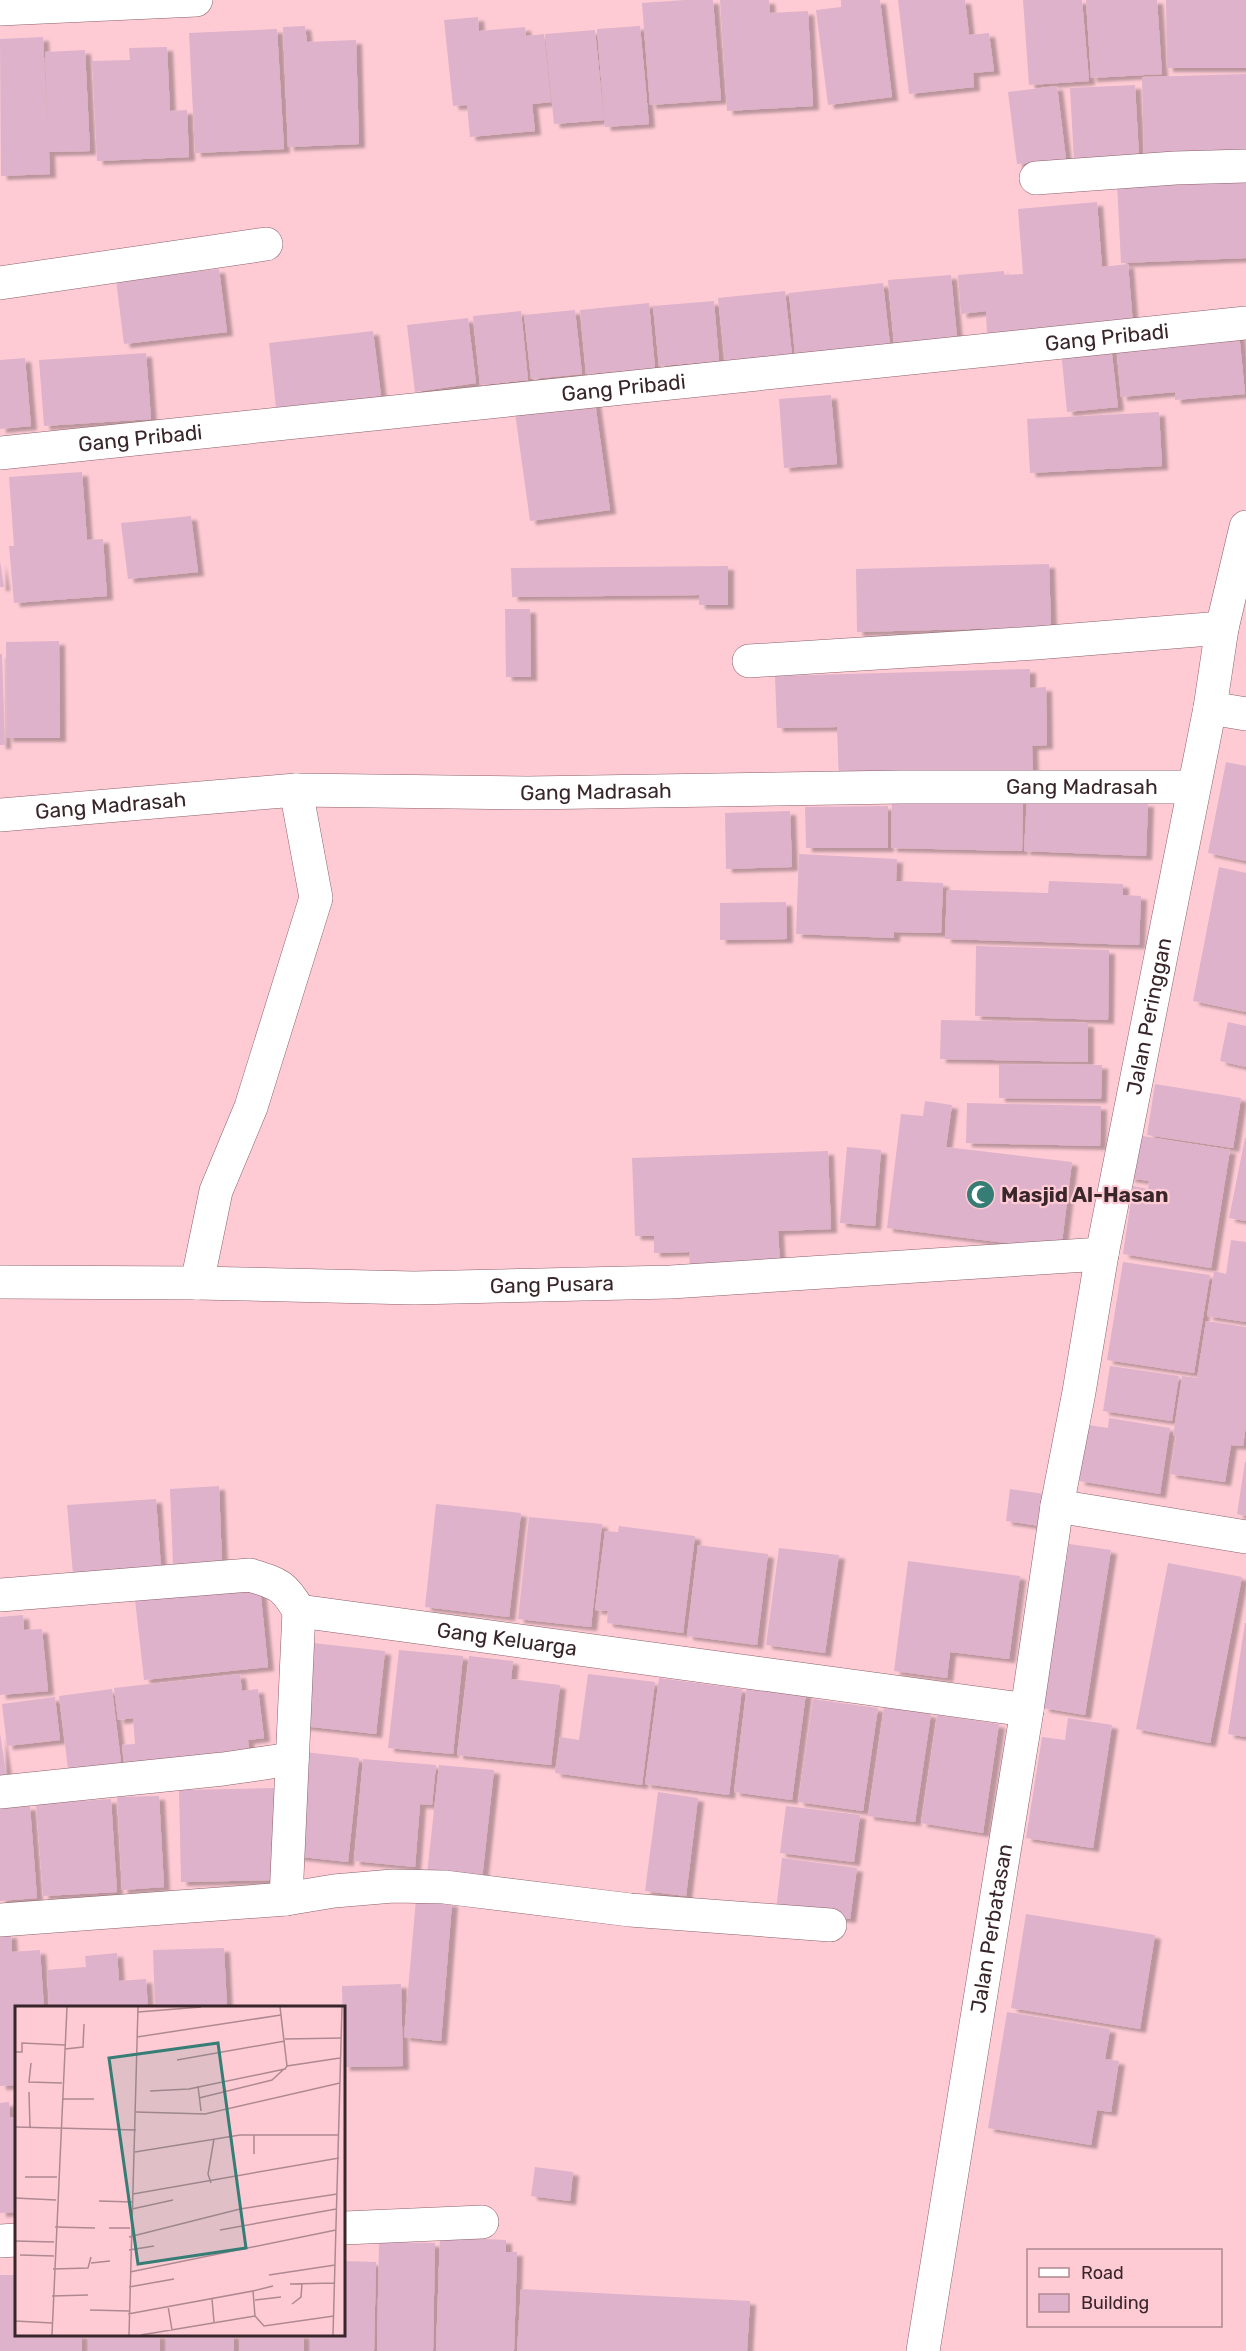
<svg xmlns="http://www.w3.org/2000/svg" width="1246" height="2351" viewBox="0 0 1246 2351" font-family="Rubik,sans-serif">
  <defs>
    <filter id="shadow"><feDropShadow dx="6" dy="4" stdDeviation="1.5" flood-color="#0004"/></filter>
  </defs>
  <rect width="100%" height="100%" fill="#fecbd5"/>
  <path fill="#deb2ca" filter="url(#shadow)" d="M685,0H713L721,100L650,105L642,3Z
    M720,0H769L770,13L808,11L813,106L727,111Z
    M841,0H880L892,97L828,105L816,10L841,7Z
    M898,0H965L969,35L989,33L994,71L973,73L974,87L909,94Z
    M1023,0H1082L1089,81L1029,85Z
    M1086,0H1157L1162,74L1091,78Z
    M1166,0H1246V68H1167Z
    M478,17L479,31L525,27L526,36L544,34L551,102L532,104L535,131L470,137L467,105L453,106L444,20Z
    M305,26L307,42L356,40L359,144L288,147L283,27Z
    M640,26L649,124L605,127L597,29Z
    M277,29L284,149L195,153L189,33Z
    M595,30L604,120L554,124L545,34Z
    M43,37L48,134L45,52L85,50L90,151L49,152L50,174L1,176L0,39Z
    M167,47L170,111L187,110L189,157L97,161L92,61L130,60L129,48Z
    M1246,74V154L1144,157L1142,77Z
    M1135,85L1139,157L1074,161L1070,88Z
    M1057,86L1066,159L1017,164L1008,92Z
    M1246,178V258L1121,263L1117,183Z
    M1097,202L1102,267L1128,264L1133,325L987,336L986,311L961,314L958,275L1004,271V275L1023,274L1018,209Z
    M180,264L182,273L219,269L227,332L124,344L115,272Z
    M951,275L957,337L894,343L888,280Z
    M883,283L890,345L795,354L789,293Z
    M785,291L792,355L725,362L718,298Z
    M714,301L719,361L659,366L653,306Z
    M649,303L655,368L586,374L580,310Z
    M575,310L582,374L531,379L524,315Z
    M521,311L528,380L480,385L473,316Z
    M468,318L476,383L415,392L407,325Z
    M373,331L381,396L276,408L269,343Z
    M1239,333L1245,394L1175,400V392L1121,397L1116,344Z
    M1111,346L1118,407L1067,412L1061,350Z
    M146,353L151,419L44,426L39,360Z
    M25,358L31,426L0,429V360Z
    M831,395L837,464L784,468L779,399Z
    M595,402L610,510L530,521L515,413Z
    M1159,412L1162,466L1030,473L1027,419Z
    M82,472L87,540L103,539L107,596L14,603L9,546H14L9,477Z
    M191,516L198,572L128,579L121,523Z
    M0,561L4,587H0Z
    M1049,564L1051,627L857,632L856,569Z
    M728,566V605H699V595L512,597L511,568Z
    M505,609H530L531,677H506Z
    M59,641L60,738H7L6,642Z
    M0,654H2L5,745H0Z
    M1030,669V688L1046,687L1047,745L1032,746L1033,778L839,783L837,727L777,728L775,676Z
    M1226,762L1246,766V861L1208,853Z
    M892,792L1023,795L1022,851L891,848Z
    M1027,798L1148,803L1146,856L1024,851Z
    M888,806V848H806L805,807Z
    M790,811L792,867L726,869L725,813Z
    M799,854L897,859L896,881L943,883L941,933L894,932V938L796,934Z
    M1219,867L1246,873V1012L1193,1001Z
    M1049,881L1123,884V895L1141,896L1139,945L945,939L947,890L1048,893Z
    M786,902L787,939L720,940V903Z
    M976,946L1109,950L1108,1020L975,1016Z
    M941,1020L1088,1023V1062L940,1059Z
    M1228,1022L1246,1026V1067L1220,1061Z
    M999,1064L1102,1065L1101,1099L999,1098Z
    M1155,1084L1241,1098L1233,1148L1147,1135Z
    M925,1101L952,1105L946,1147L1072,1162L1061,1250L887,1228L901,1114L923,1116Z
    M967,1103L1101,1106L1100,1146L966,1143Z
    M1136,1135L1230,1150L1211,1268L1123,1254L1133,1186L1148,1189L1149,1181L1129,1178Z
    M1245,1138H1246V1221L1229,1218Z
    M847,1147L881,1150L875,1226L840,1223Z
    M828,1151L831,1229L778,1231L780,1264L690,1269L689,1252L654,1253V1236H635L632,1158Z
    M1231,1240L1246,1242V1322L1207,1316L1214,1271L1226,1274Z
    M1123,1262L1210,1275L1194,1373L1107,1360Z
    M1206,1321L1246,1327V1425L1243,1446L1231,1445L1225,1482L1170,1474L1176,1436H1173L1182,1376L1197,1378Z
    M1110,1366L1179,1376L1172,1421L1103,1411Z
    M1109,1418L1170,1428L1160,1494L1079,1481L1088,1425L1108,1428Z
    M1245,1462H1246V1516L1237,1514Z
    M219,1486L222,1563L173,1565L170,1489Z
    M1010,1489L1044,1494L1040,1526L1006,1521Z
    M156,1499L161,1568L73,1574L67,1505Z
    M436,1504L521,1513L509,1617L425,1607Z
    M529,1517L602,1524L591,1627L518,1619Z
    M619,1526L695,1536L683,1633L607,1623L608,1611L595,1610L605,1531L618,1532Z
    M1069,1544L1111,1550L1085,1715L1043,1708Z
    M698,1545L768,1554L757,1645L687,1636Z
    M779,1548L839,1555L825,1653L766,1645Z
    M908,1561L1020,1576L1009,1659L950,1652L947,1678L894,1671Z
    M1168,1563L1242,1577L1210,1743L1136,1729Z
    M260,1587L268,1667L144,1680L135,1600Z
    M23,1615L24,1630L42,1629L48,1691L0,1695V1617Z
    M1245,1623H1246V1737L1228,1734Z
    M313,1643L385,1651L376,1734L303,1726Z
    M399,1650L463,1656L453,1754L388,1748Z
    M469,1656L513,1661L511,1679L560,1685L551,1765L457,1755Z
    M240,1674L242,1691L258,1689L264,1738L248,1740L250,1760L125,1774L122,1745L135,1744L133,1718L118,1720L114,1688Z
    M588,1674L655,1682L642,1785L555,1773L560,1737L579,1740Z
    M659,1678L742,1689L729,1795L645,1784Z
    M747,1685L806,1693L792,1800L734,1792Z
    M112,1689L122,1770L69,1777L59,1696Z
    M55,1697L60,1740L7,1746L2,1704Z
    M813,1699L878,1708L863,1811L798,1802Z
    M884,1707L931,1714L915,1822L868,1816Z
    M937,1715L999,1724L983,1833L921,1823Z
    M1068,1718L1112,1725L1093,1848L1026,1838L1042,1737L1065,1740Z
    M0,1733L7,1779L0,1780Z
    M304,1752L359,1758L348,1862L293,1856Z
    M363,1759L436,1765L432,1805L420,1804L415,1867L354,1861Z
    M439,1765L494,1770L482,1879L427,1874Z
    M274,1788L276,1880L181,1882L179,1790Z
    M658,1792L698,1798L686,1896L645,1891Z
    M159,1796L164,1887L122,1890L117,1797Z
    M111,1799L117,1892L43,1896L36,1804Z
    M30,1806L37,1898L0,1901V1808Z
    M786,1806L860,1815L854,1862L780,1853Z
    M782,1858L857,1868L850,1919L776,1911Z
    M416,1899L452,1903L441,2041L404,2037Z
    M1026,1914L1155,1935L1140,2029L1011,2008Z
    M11,1934L12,1952L40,1950L44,2008H16V2085L0,2086V1935Z
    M224,1948L227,2008H155L153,1950Z
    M117,1953L119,1981L146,1979L148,2008H49L47,1970L86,1967L85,1956Z
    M401,1984L403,2066L344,2067L342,1986Z
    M1007,2012L1110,2029L1105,2059L1119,2061L1111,2112L1097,2110L1091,2145L988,2128Z
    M9,2102L10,2117H16V2212L0,2213V2103Z
    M535,2167L573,2172L570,2201L531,2196Z
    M440,2237L506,2240V2252H517L514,2351H436Z
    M379,2242L435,2243L433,2351H377Z
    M344,2261L376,2262L374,2351H310V2334H344Z
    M0,2275H16V2334H82V2351H0Z
    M521,2289L750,2301L747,2351H517Z
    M88,2334H160V2351H88Z
    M166,2334H234V2351H166Z
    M239,2334H304V2351H239Z"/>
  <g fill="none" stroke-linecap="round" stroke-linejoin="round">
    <defs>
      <g id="street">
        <path d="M0,9L196,0"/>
        <path d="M1036,178L1175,168L1246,166"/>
        <path d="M0,283L266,244"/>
        <path id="s1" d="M0,453L1246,323"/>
        <path d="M749,661L1036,643L1222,628"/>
        <path d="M1210,708L1246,714"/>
        <path id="s2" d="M0,815L296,790L528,793L901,787H1193"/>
        <path id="s3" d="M0,1282L197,1283L414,1288L671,1282L1102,1254"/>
        <path d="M197,1283L216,1191L251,1107L316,898L296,790"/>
        <path d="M1057,1506L1246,1537"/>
        <path id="s4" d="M0,1595L250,1575C279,1584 284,1585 299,1611L1027,1710"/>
        <path d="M0,1792L223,1769L292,1759"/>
        <path d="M286,1899L299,1611"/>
        <path d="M0,1920L286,1899L334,1891L393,1886L444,1887L630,1910L830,1925"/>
        <path d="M344,2228L482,2222"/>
        <path d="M0,2241L16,2240"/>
        <path id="s5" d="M923,2351L1027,1710L1057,1506L1079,1392L1102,1254L1210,708L1222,628L1246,527"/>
      </g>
    </defs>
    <use href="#street" stroke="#8c6069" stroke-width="34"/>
    <use href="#street" stroke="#fff" stroke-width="33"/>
  </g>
  <defs>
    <symbol id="mosque-disc" viewBox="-11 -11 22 22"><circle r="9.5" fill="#367d75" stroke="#fecbd5"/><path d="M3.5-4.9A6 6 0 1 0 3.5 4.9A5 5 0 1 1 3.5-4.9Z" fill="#fff"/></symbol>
  </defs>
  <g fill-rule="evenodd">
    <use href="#mosque-disc" x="964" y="1178" width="33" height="33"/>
  </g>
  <g text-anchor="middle" stroke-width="4.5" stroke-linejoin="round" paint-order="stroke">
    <g font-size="21" fill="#39262a" stroke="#fecbd5">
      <text dy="7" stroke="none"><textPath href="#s1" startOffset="1113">Gang Pribadi</textPath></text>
      <text dy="7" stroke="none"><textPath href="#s1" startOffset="627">Gang Pribadi</textPath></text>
      <text dy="7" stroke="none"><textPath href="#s1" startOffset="141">Gang Pribadi</textPath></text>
      <text dy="7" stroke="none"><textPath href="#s2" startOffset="1083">Gang Madrasah</textPath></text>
      <text dy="7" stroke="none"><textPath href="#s2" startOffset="597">Gang Madrasah</textPath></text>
      <text dy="7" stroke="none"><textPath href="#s2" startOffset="111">Gang Madrasah</textPath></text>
      <text dy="7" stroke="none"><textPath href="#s5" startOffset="1354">Jalan Peringgan</textPath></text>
      <text dy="7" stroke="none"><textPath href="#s3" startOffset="552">Gang Pusara</textPath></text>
      <text dy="7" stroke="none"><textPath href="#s4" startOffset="524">Gang Keluarga</textPath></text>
      <text dy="7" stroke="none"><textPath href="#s5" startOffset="428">Jalan Perbatasan</textPath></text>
    </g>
    <g font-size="21" font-weight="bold" fill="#39262a" stroke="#fecbd5" text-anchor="start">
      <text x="1001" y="1202">Masjid Al-Hasan</text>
    </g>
  </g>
  <g transform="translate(15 2006)">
    <rect width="330" height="330" fill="#fecbd5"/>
    <path fill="none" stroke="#af8991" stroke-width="1.5" d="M265,1L272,60M123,6L186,1M122,31L266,9M270,33L327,32M50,43L68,41L69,18M0,46H7V37L50,39M162,54L270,35M16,57L14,76L47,77M183,80L186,105M135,85L174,83L270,63L272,60L325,52M14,86L15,122M184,92L257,74L268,64M47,93H79M121,106L190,108L325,77M0,121L121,124M239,129V148M120,146L225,129H324M10,171H42M196,177L193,168L199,133M118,188L324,152M0,192L41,194M84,195L117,196M117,203L158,194M40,221L80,222M94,222H115M205,224L321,203M114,231L225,203L322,188M0,235L39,236M114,244L139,240M5,249L39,250M76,257L95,255M38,263L73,262L76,251M115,266L321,224M254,269L320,259M275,278L320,277M114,281L159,273M238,285L258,280M37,290L73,289M197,293L199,316M240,294L266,291M277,298L286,291L287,277M153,300L157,324M75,304L114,305M113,308L238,285L240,310M240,310L249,320L319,310M0,315L37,317M37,329L52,1M114,329L123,1M126,329L240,310M318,329L327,1"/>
    <path fill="#367d75" fill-opacity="0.15" stroke="#367d75" stroke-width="3" d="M203,37L231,242L123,258L94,52Z"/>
    <rect width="330" height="330" fill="none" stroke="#39262a" stroke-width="3"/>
  </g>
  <rect x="1027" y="2249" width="195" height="78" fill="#fecbd5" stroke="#af8991" stroke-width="1.5"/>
  <rect x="1039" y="2268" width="30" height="9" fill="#ffffff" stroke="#af8991" stroke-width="1.5"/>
  <text x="1081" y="2279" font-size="18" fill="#39262a">Road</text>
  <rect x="1039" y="2294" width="30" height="18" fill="#deb2ca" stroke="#af8991" stroke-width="1.5"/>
  <text x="1081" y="2309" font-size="18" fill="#39262a">Building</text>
</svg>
